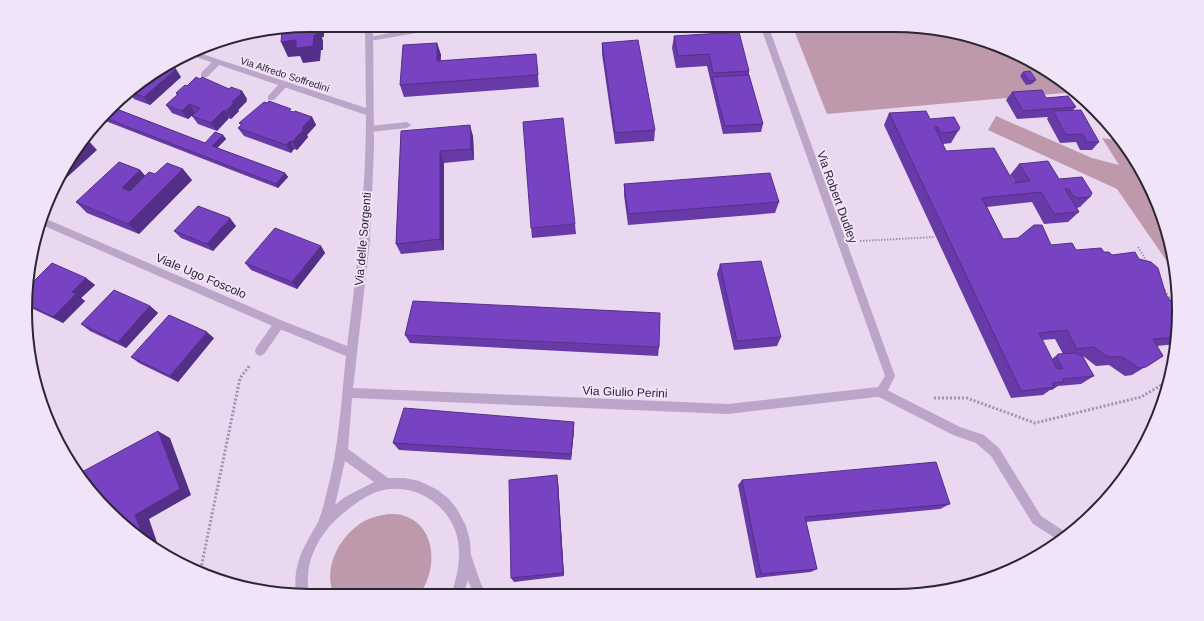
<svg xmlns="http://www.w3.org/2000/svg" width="1204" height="621" viewBox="0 0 1204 621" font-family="Arial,sans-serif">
  <rect width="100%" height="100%" fill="#e9d8f0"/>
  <path fill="#be99ab" d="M792,25L912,26L967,35L1020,54L1067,84L1076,92L827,114Z
    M996,116L1092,158L1119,165L1102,138L1122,141L1141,168L1164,219L1177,276L1117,189L988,130Z
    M389,514C394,514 400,514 405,516C438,528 437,571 419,595H334C323,571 337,541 357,526C366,518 378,516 389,514Z"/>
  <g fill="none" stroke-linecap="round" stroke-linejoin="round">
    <path stroke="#a58fb3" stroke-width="2" stroke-dasharray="1.5 1.5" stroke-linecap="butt" d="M860,241L935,237
      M1138,247L1147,262"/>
    <path stroke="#a58fb3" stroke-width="3" stroke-dasharray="2 2" stroke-linecap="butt" d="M1164,290L1172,303
      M934,398H967L1035,423L1141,397L1170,380
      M200,573L240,378L250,365"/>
    <path fill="#bba5c8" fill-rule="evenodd" d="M409,25H417L416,33L370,41L366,39L370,37L409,29Z
      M217,59L221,62L220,64L207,77H201V73L214,60Z
      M284,81L287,82V86L274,100H268V96L281,82Z
      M407,122L411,125L407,128L370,132L366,129L370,126Z
      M279,320L283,321L284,324L283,327L264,354L260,356L256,354L255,351L256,348L275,321Z
      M881,387L960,427L984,435L999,448L1041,516L1070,535L1060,541L1033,524L991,456L976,443L953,435L877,396L876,392L877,388Z"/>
    <path fill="#bba5c8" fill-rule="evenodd" d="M365,25H373L374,147L370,240L353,388L728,404L878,387L885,376L760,25H768L895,376L885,396L728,414L352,398L348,449L388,478H404L419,481L436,489L448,498L457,509L466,526L470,541L471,555L481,584L487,595H474L468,580L463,595H451C457,577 461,560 458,541C452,506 415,481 380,491C368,494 356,503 346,511C329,524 316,541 310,562C307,573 308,584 308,595H296C293,564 302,550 317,524C321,516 324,504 326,495C339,449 341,402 346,356L275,327L40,224L42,218H44L283,321L347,346C357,269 366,193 366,115L190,55L196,52L366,108ZM345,461L374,482L345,497L335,505Z"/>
  </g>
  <path fill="#673aa8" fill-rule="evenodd" d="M674,36L749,71V75L763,124L761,132L723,134L707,66L676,68L672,48Z
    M437,43L441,55L440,61L536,54L539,87L404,97L400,85Z
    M602,43L655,130L654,141L615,144L602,54Z
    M1023,72L1036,80L1032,84L1026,85L1020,76Z
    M181,77L150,105L134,99L130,93L126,96H125L137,84Z
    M187,86L229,89L242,91L247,99L246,100L247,101L238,110L239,111L231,119L229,118L217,131L198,124L192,116L195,113L188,119L172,113L166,105L177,95L176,93Z
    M1012,92L1046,98L1076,107L1073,110L1099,142L1092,150H1080L1076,142L1060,143L1047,119L1048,117L1017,119L1006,100Z
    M114,108L205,143L223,135L226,139L217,148L285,173L288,177L278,188L103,120Z
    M292,112L312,117L316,125L307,135L308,137L297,150L294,149L291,153L244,136L238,128L241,125L239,123Z
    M889,113L930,119L960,128L951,143L943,144L946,151L1014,183H1015L1010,175L1019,164L1059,179L1090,197L1080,207L1077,208L1079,212L1068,222L1044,224L1032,202L987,207L1003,239L1051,245L1076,250L1104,252L1112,255L1166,295L1178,329L1176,344L1157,346L1163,356L1132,375L1125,376L1109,365L1096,366L1083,356L1094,376L1081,384L1058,386L1052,390H1050L1043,395L1011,398L884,125ZM1055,339L1063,354H1058L1052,359L1042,340Z
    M401,131L473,136L474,160L444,163V250L401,254L396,244Z
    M140,170L145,176L155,174L192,180L139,234L87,213L76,202Z
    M624,184L779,202L775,213L628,225L624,195Z
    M575,224L576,234L532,238L531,228Z
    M236,226L213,251L181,238L174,231Z
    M321,246L325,253L297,289L251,270L245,263Z
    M720,264L781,337L777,346L734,350L717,274Z
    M86,278L95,285L81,298L85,301L63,323L29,307L30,285Z
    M150,306L158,313L126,348L90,331L81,324Z
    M405,335L659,347L658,356L410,343Z
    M214,338L178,382L139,363L131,357Z
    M574,422V430L571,460L399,450L393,443Z
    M742,480L950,504L940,509L806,522L817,569L811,572L756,578L738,485Z
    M558,481L564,576L514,582L511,578Z"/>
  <path fill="#542f88" d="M315,25H324V37H322L323,41V50H321L320,61L303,63L300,56L288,57L281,42L314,27Z
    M437,43L441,55L440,73L437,61Z
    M176,69L181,77L150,105L144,97Z
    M242,91L247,99L246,100L247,101L238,110L239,111L231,119L226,111Z
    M129,92L130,93L126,96Z
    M189,104L195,113L188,119L182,111Z
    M224,110L229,118L217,131L211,123Z
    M312,117L316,125L307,135L308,137L297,150L292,142L302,128Z
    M470,125L473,136L474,160L471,149Z
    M223,135L226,139L215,150L212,146Z
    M87,139L97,150L52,191L73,152Z
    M290,141L294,149L291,153L286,145Z
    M440,151L444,163V250L440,239Z
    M183,169L192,180L139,234L128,224Z
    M140,170L150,181L132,199L122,188Z
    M285,173L288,177L278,188L276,184Z
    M230,218L236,226L213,251L207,244Z
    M321,246L325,253L297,289L292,282Z
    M30,258L36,262L30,267Z
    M86,278L95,285L81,298L85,301L63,323L53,317L72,292Z
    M150,306L158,313L126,348L118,342Z
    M207,332L214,338L178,382L170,376Z
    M574,422V430L571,460V454Z
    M158,431L170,438L191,495L149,519L159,548L143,537L135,515Z
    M557,475L558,481L564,576L563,573Z"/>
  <path fill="#7843c3" stroke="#542f88" d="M310,25H315L314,27L317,26L316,35H314L313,46L296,48V40L281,42L282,30Z
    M739,32L749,71L713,73L709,54L678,56L674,36Z
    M638,40L655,130L615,133L602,43Z
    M437,43V61L536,54L538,75L400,85L403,45Z
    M169,67L176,69L144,97L130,92L137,84Z
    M1030,71L1036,80L1029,81L1023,72Z
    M749,75L763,124L725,126L712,77Z
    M196,77L200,79L202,77L229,89L231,87L242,91L240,92L242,93L232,102L234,103L226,111L224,110L211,123L192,116L200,108L189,104L182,111L166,105L178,94L176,93L185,85L187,86Z
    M1042,90L1046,98L1068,96L1076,107L1023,111L1012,92Z
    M269,101L291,109L289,111L294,112L295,111L312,117L302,128L304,129L292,142L290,141L286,145L238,128L242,124L239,123L264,102L267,103Z
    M114,108L205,143L215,132L223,135L212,146L285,173L276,184L105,118Z
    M1081,110L1099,142H1087L1083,134L1066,135L1053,111Z
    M926,111L930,119L954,117L960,128L958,131L944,133L940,131L938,127H935L946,151L994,148L1014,183L1030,181L1019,164L1048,161L1059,179L1082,177L1092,193L1090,197L1078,198L1073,196L1069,189H1065L1079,212L1054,214L1041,192L982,198L1003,239L1018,238L1034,225H1042L1051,245L1072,243L1076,250L1101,248L1104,252H1109L1112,255L1135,252L1139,259L1151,262L1158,268L1166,295L1175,306L1178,311V329L1177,337L1153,339L1163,356L1146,367L1139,368L1122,357H1109L1093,347L1077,349L1067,330L1039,333L1057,369H1063L1057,358L1058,354L1076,353L1082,356L1094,376L1063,379L1064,382L1052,383L1054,387L1021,391L889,113Z
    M563,118L575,224L531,228L523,122Z
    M470,125L471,149L440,151V239L396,244L401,131Z
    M86,139H87L79,146Z
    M119,162L140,170L122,188L130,191L149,172L155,174L167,163L183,169L128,224L76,202Z
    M770,173L779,202L628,214L624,184Z
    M198,206L230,218L207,244L174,231Z
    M275,228L321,246L292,282L245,263Z
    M761,261L781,337L737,341L720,264Z
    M52,263L86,278L72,292L76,294L53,317L29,305L30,285Z
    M114,290L150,306L118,342L81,324Z
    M413,301L660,313L659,347L405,335Z
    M169,315L207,332L170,376L131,357Z
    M404,408L574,422L571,454L393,443Z
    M158,431L180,489L135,515L143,537L109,513L80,473Z
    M936,462L950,504L805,517L817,569L761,574L742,480Z
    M557,475L563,573L511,578L509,480Z"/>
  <g text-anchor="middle" stroke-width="4" stroke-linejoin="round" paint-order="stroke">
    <g font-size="10" fill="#2c2633" stroke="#f2e4f8">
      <text transform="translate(285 74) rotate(18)" y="4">Via Alfredo Soffredini</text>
    </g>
    <g font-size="12" fill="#2c2633" stroke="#f2e4f8">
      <text transform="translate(837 197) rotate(70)" y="4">Via Robert Dudley</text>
      <text transform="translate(363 239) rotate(-85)" y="4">Via delle Sorgenti</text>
      <text transform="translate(201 276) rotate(23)" y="4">Viale Ugo Foscolo</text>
      <text transform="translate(625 392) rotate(2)" y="4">Via Giulio Perini</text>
    </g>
  </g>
  <path d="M0 0H1204V621H0ZM310 32H894A278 278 0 0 1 1172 310V311A278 278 0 0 1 894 589H310A278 278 0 0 1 32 311V310A278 278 0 0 1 310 32Z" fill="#f2e4f8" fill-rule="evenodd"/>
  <path fill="none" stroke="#2c2633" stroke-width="2" d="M310 32H894A278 278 0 0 1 1172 310V311A278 278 0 0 1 894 589H310A278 278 0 0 1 32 311V310A278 278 0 0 1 310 32Z"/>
</svg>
